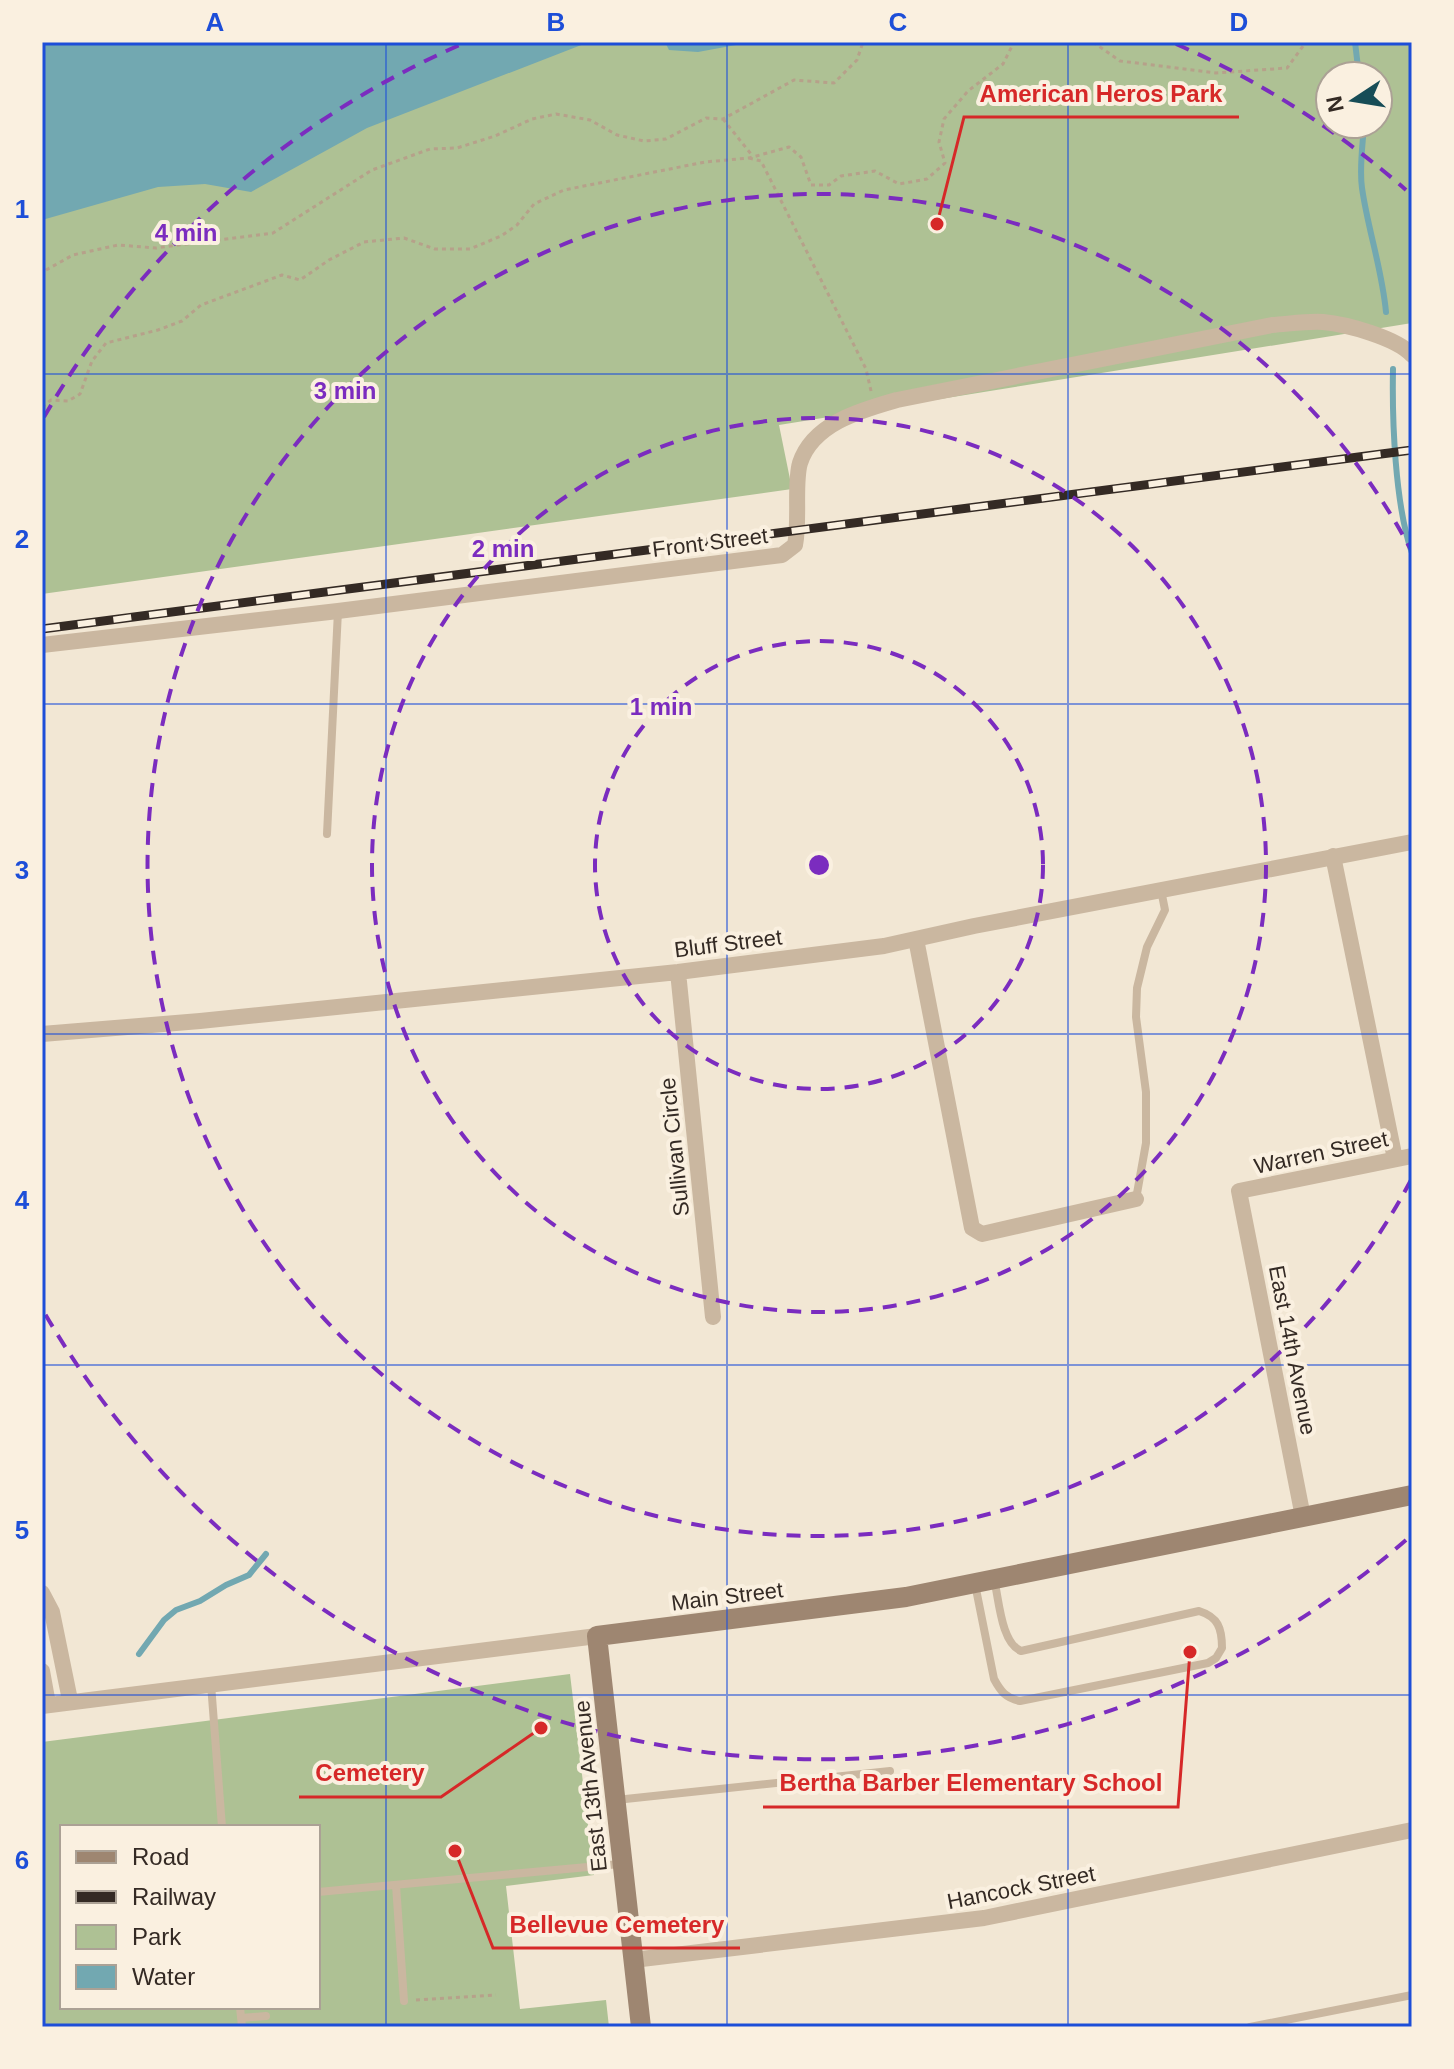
<svg xmlns="http://www.w3.org/2000/svg" width="1454" height="2069" viewBox="0 0 1454 2069" font-family="Helvetica,sans-serif">
  <rect width="100%" height="100%" fill="#f2e7d4"/>
  <path fill="#aec194" fill-rule="evenodd" d="M429,42H1412V323L779,425L792,489L42,594V168ZM1330,76H1378V124H1330Z
    M570,1674L594,1875L506,1886L520,2009L606,2000L609,2027H42V1742ZM62,1827H318V2007H62Z"/>
  <path fill="#72a8b1" d="M42,42H589L367,128L251,192L205,184L158,187L42,220Z
    M665,42H752L698,52L669,50Z"/>
  <g fill="none" stroke-linecap="round" stroke-linejoin="round">
    <path stroke="#72a8b1" stroke-width="6" d="M1355,42L1359,76
      M1364,124C1363,144 1359,167 1362,188C1368,230 1382,269 1386,312
      M1393,369C1392,420 1395,505 1412,553
      M139,1654L164,1620L176,1610L200,1601L226,1585L249,1575L266,1554"/>
    <path stroke="#b6a18a" stroke-width="3" stroke-dasharray="4 4" stroke-linecap="butt" d="M1093,42L1120,61L1216,73L1287,68L1306,42
      M723,119L751,154
      M749,158L761,161L866,369L871,391
      M42,277L46,270L73,255L118,245L156,248L273,233L372,170L430,149L457,148L495,136L532,119L556,114L590,120L617,135L644,141L666,139L706,118L723,119L794,80L834,83L857,60L863,42
      M42,407L51,400L68,401L80,394L92,361L106,343L158,330L182,321L201,305L282,275L300,280L329,260L364,242L404,238L435,249H470L501,236L517,225L534,204L564,190L705,162L749,158L789,147L801,157L811,185H829L841,176L875,171L899,184L927,179L945,163L939,142L944,119L968,91L1003,64L1014,42
      M416,2000L496,1995"/>
    <path stroke="#cab7a0" stroke-width="8" d="M327,834L338,611
      M1136,1199L1146,1143V1092L1136,1017L1137,988L1147,947L1165,910L1161,890
      M975,1584L994,1679C1001,1692 1006,1698 1020,1701L1208,1663L1216,1658L1222,1648C1222,1628 1218,1617 1199,1611L1021,1651C1001,1643 999,1599 994,1579
      M211,1684L222,1827
      M616,1800L890,1771
      M396,1885L404,2001
      M318,1892L620,1864
      M240,2007L242,2027
      M241,2018L266,2016
      M1250,2027L1412,1995"/>
    <path stroke="#cab7a0" stroke-width="16" d="M42,645L338,611L782,555L795,545C800,521 794,483 800,463C813,423 862,410 897,400L1272,325C1288,324 1307,321 1323,322C1346,324 1397,338 1412,355
      M1333,856L1395,1159
      M916,939L972,1228L982,1234L1136,1199
      M678,972L713,1317
      M42,1034L200,1021L678,972L884,946L974,926L1412,842
      M1303,1517L1239,1191L1412,1156
      M42,1593L52,1612L70,1700
      M42,1671L48,1704
      M42,1706L597,1636
      M633,1960L984,1918L1412,1830"/>
    <path stroke="#9e8671" stroke-width="20" d="M641,2027L597,1636L906,1597L1412,1495"/>
    <defs>
      <path id="rail" d="M42,629L1412,450"/>
    </defs>
    <use href="#rail" stroke="#342a24" stroke-width="9"/>
    <use href="#rail" stroke="#faf0e0" stroke-width="6" stroke-dasharray="18" stroke-linecap="butt"/>
  </g>
  <path fill="none" stroke="#1d4ed8" stroke-width="2" stroke-opacity="0.55" d="M386,42V2027M727,42V2027M1068,42V2027M42,374H1412M42,704H1412M42,1034H1412M42,1365H1412M42,1695H1412"/>
  <g fill="none" stroke="#7b2cbf" stroke-width="4" stroke-dasharray="14 10">
    <circle cx="819" cy="865" r="224"/>
    <circle cx="819" cy="865" r="447"/>
    <path d="M1411 1180A671 671 0 1 1 1411 550"/>
    <path d="M1406 1540A895 895 0 0 1 44 1312M44 417A895 895 0 0 1 462 44M1176 44A895 895 0 0 1 1406 190"/>
  </g>
  <g text-anchor="middle" stroke-width="8" stroke-linejoin="round" paint-order="stroke">
    <g font-size="22" fill="#342a24" stroke="#faf0e0">
      <text transform="translate(710 542) rotate(-7)" y="8">Front Street</text>
      <text transform="translate(728 943) rotate(-7)" y="8">Bluff Street</text>
      <text transform="translate(674 1147) rotate(-96)" y="8">Sullivan Circle</text>
      <text transform="translate(1321 1152) rotate(-12)" y="8">Warren Street</text>
      <text transform="translate(1293 1350) rotate(79)" y="8">East 14th Avenue</text>
      <text transform="translate(727 1596) rotate(-7)" y="8">Main Street</text>
      <text transform="translate(590 1786) rotate(-96)" y="8">East 13th Avenue</text>
      <text transform="translate(1021 1887) rotate(-11)" y="8">Hancock Street</text>
    </g>
  </g>
  <circle cx="819" cy="865" r="12" fill="#7b2cbf" stroke="#faf0e0" stroke-width="4"/>
  <g font-size="24" text-anchor="middle" font-weight="bold" fill="#7b2cbf" stroke="#faf0e0" stroke-width="8" stroke-linejoin="round" paint-order="stroke">
    <text x="186" y="241">4 min</text>
    <text x="345" y="399">3 min</text>
    <text x="503" y="557">2 min</text>
    <text x="661" y="715">1 min</text>
  </g>
  <path fill="none" stroke="#d62828" stroke-width="3" d="M937 224L964 117H1239M541 1728L441 1797H299M1190 1652L1178 1807H763M455 1851L493 1948H740"/>
  <g fill="#d62828" stroke="#faf0e0" stroke-width="3">
    <circle cx="937" cy="224" r="8"/>
    <circle cx="541" cy="1728" r="8"/>
    <circle cx="1190" cy="1652" r="8"/>
    <circle cx="455" cy="1851" r="8"/>
  </g>
  <g font-size="24" text-anchor="middle" font-weight="bold" fill="#d62828" stroke="#faf0e0" stroke-width="8" stroke-linejoin="round" paint-order="stroke">
    <text x="1101" y="102">American Heros Park</text>
    <text x="370" y="1781">Cemetery</text>
    <text x="971" y="1791">Bertha Barber Elementary School</text>
    <text x="617" y="1933">Bellevue Cemetery</text>
  </g>
  <rect width="1454" height="2069" fill="none" stroke="#faf0e0" stroke-width="88"/>
  <rect x="60" y="1825" width="260" height="184" fill="#faf0e0" stroke="#aba195" stroke-width="2"/>
  <rect x="76" y="1851" width="40" height="12" fill="#9e8671" stroke="#aba195" stroke-width="2"/>
  <text x="132" y="1865" font-size="24" fill="#342a24">Road</text>
  <rect x="76" y="1891" width="40" height="12" fill="#342a24" stroke="#aba195" stroke-width="2"/>
  <text x="132" y="1905" font-size="24" fill="#342a24">Railway</text>
  <rect x="76" y="1925" width="40" height="24" fill="#aec194" stroke="#aba195" stroke-width="2"/>
  <text x="132" y="1945" font-size="24" fill="#342a24">Park</text>
  <rect x="76" y="1965" width="40" height="24" fill="#72a8b1" stroke="#aba195" stroke-width="2"/>
  <text x="132" y="1985" font-size="24" fill="#342a24">Water</text>
  <g transform="translate(1354 100) rotate(258)"><circle r="38" fill="#faf0e0" stroke="#aba195" stroke-width="2"/>
  <path d="M0-6L14 30L0 20L-14 30Z" fill="#174d57"/>
  <text y="-12" font-size="22" font-weight="bold" text-anchor="middle" fill="#342a24">N</text>
  </g>
  <rect x="44" y="44" width="1366" height="1981" fill="none" stroke="#1d4ed8" stroke-width="3"/>
  <g font-size="26" text-anchor="middle" font-weight="bold" fill="#1d4ed8">
    <text x="215" y="31">A</text>
    <text x="556" y="31">B</text>
    <text x="898" y="31">C</text>
    <text x="1239" y="31">D</text>
    <text x="22" y="218">1</text>
    <text x="22" y="548">2</text>
    <text x="22" y="879">3</text>
    <text x="22" y="1209">4</text>
    <text x="22" y="1539">5</text>
    <text x="22" y="1869">6</text>
  </g>
</svg>
